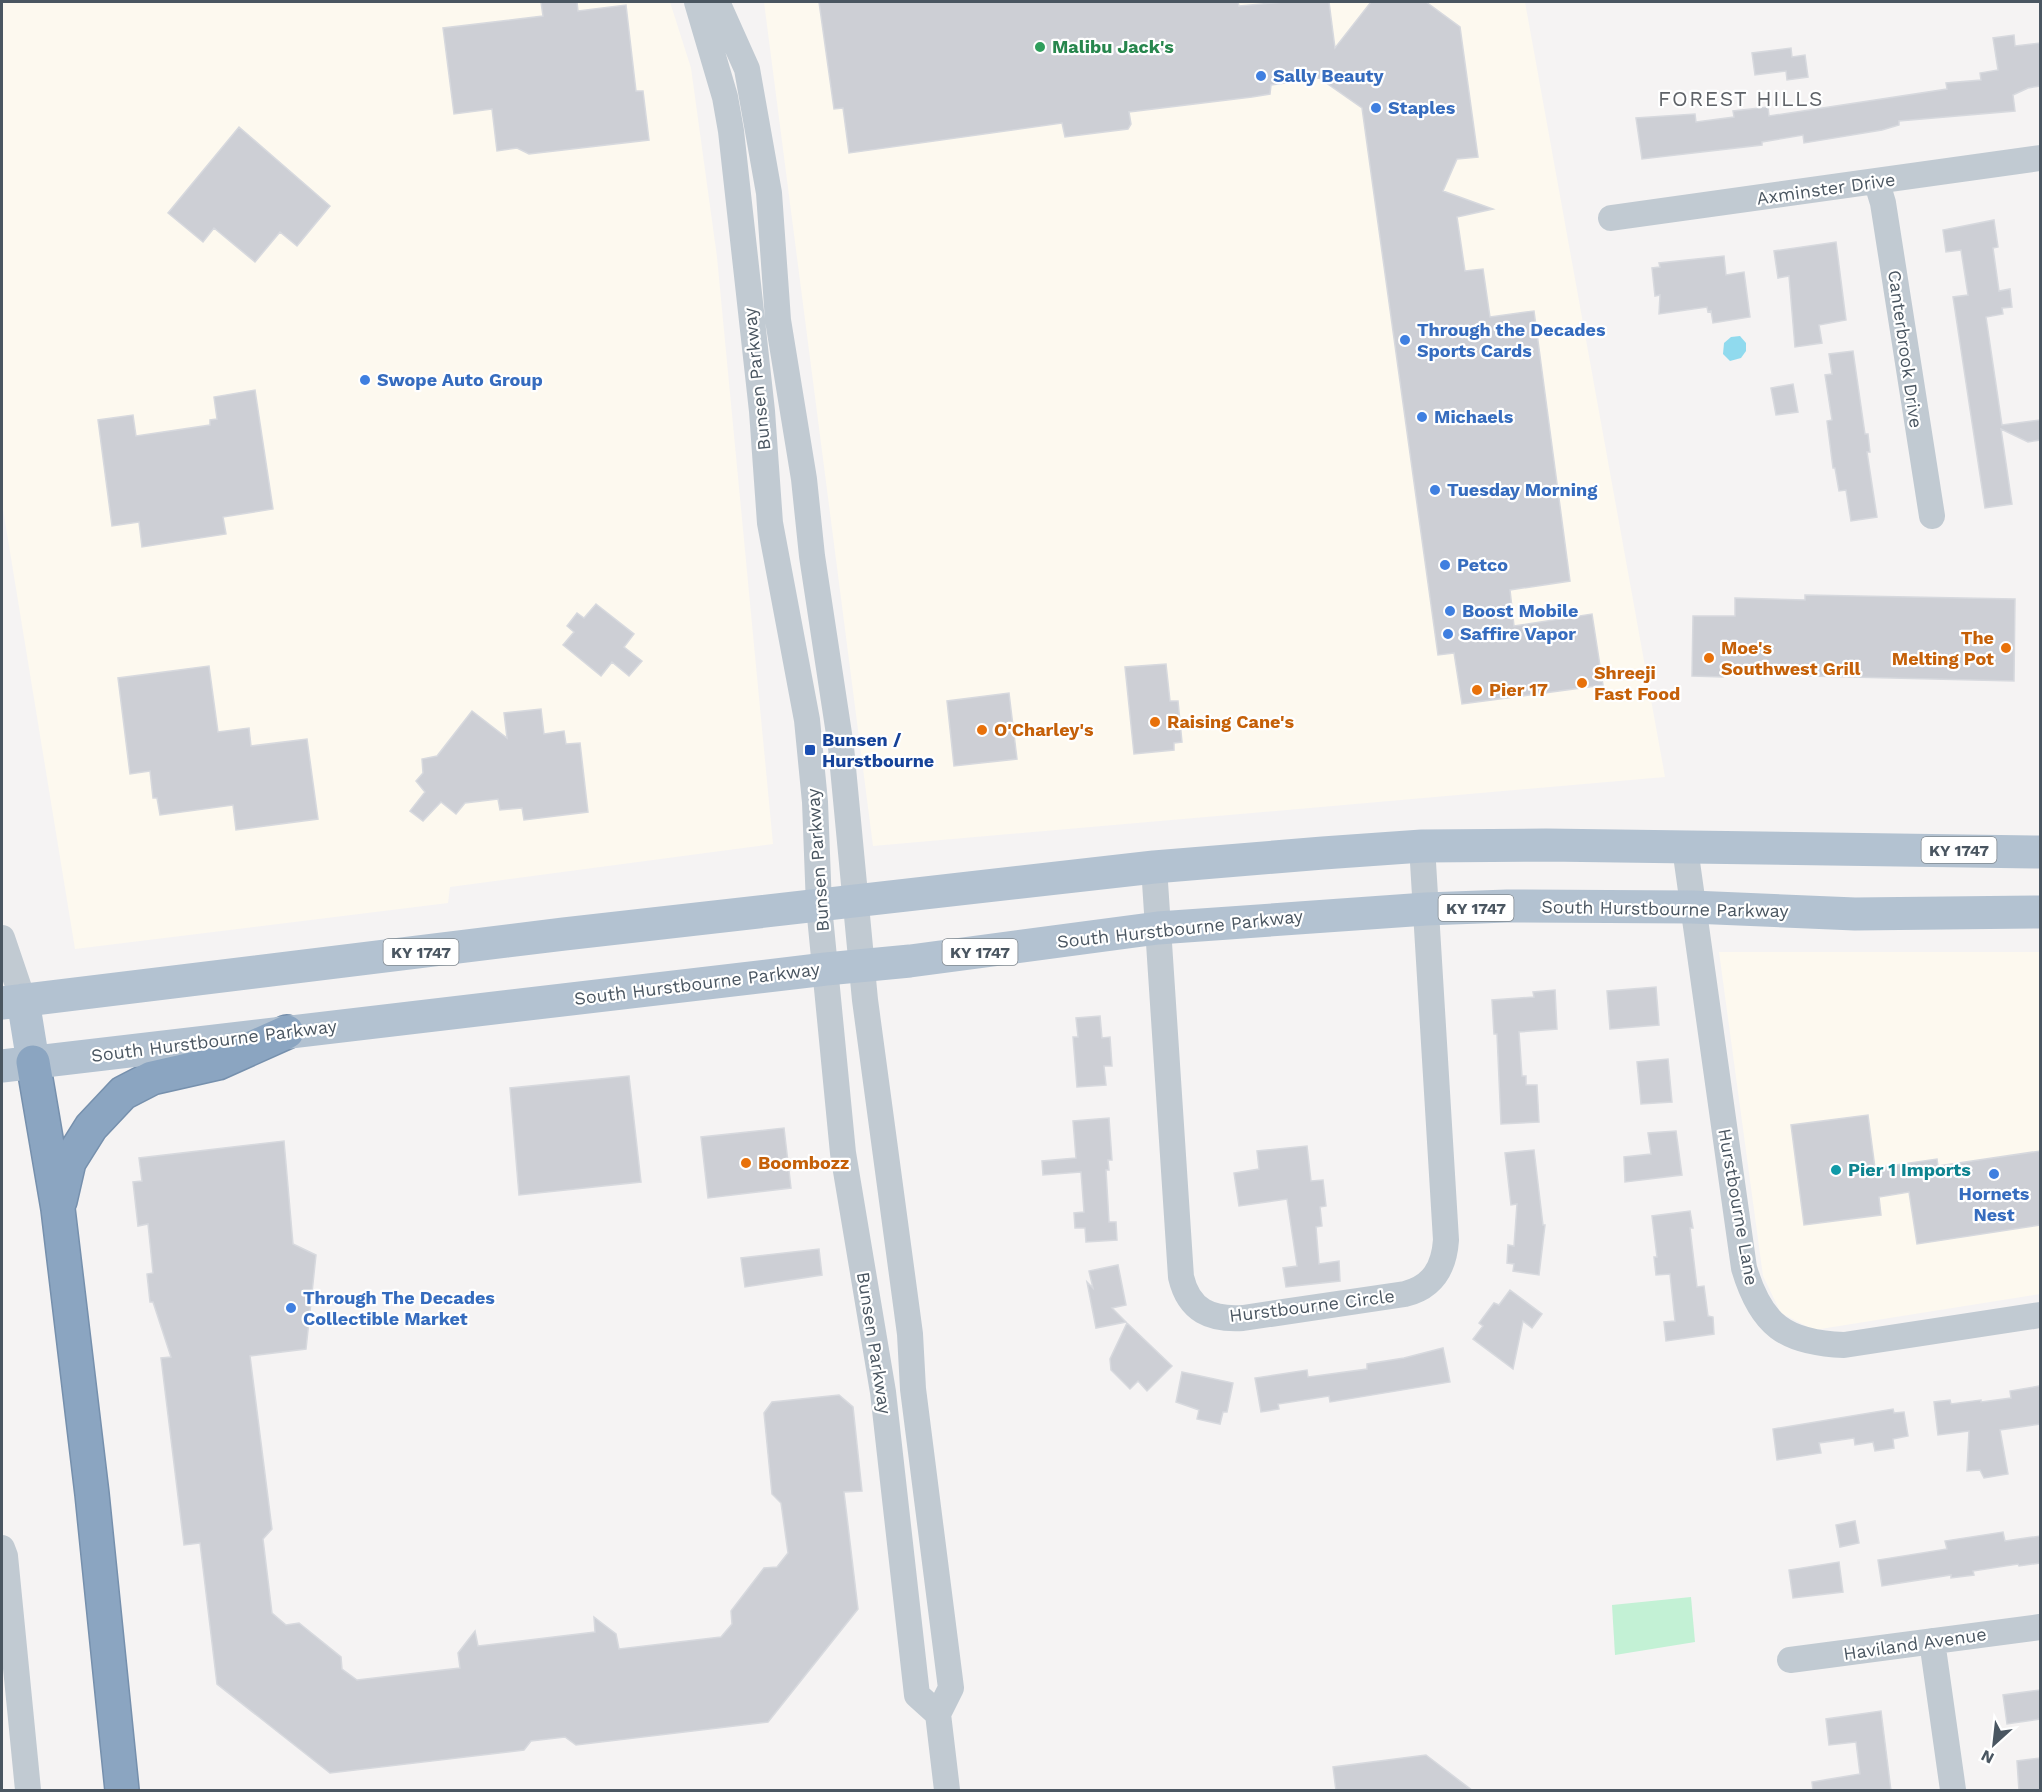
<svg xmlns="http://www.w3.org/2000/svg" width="2042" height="1792" viewBox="0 0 2042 1792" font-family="'Work Sans',sans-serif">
  <rect width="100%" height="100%" fill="#f5f3f3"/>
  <path fill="#fdf9ef" d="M2,2H670L691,68L717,257L773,844L450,887L448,903L75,949L2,503Z
    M764,2H1525L1665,777L873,846Z
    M1719,952H2040V1294L1814,1330L1781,1313L1763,1276Z"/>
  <path fill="#c3f1d5" d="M1691,1597L1695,1642L1615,1655L1612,1605Z"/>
  <path fill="#90daee" d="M1740,336L1746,343V351L1741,358L1730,361L1723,354L1724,343L1731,337Z"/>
  <path fill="#cdcfd5" stroke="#d7d9de" stroke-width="1.5" d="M541,2H577L578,11L626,5L636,91H643L649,140L529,154L517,148L497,151L492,109L454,114L443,28L543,16Z
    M819,2H1238L1239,6L1284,2H1329L1335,48L1371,2H1426L1460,27L1478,157L1457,159L1443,191L1493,209L1457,217L1465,271L1483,269L1490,317L1534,311L1570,581L1510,590L1514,626L1592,614L1603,685L1462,704L1454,653L1438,655L1362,108L1319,78L1271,85L1270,94L1252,97L1129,112L1131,124L1128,129L1065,137L1062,123L849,153L843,108L834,109Z
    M2014,35L2015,46L2040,43V86L2028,88L2013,95L2015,111L1899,121V125L1882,130L1804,143L1803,135L1762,142V145L1642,159L1636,118L1695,114L1696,122L1734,117L1733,111L1768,107L1769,116L1947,89L1946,83L1981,80L1980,73L1998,70L1993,38Z
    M1791,48L1792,57L1805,55L1808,77L1787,80L1786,71L1755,75L1752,53Z
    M239,127L330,206L297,246L280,232L255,262L214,228L203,242L168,213Z
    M1994,220L1998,247L1993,248L1999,291L2010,289L2012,307L2002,308L2003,314L1986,317L2002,425L2040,420V440L2028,442L2001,429L2012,504L1985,508L1953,297L1968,295L1961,250L1946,252L1943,230Z
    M1836,242L1846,320L1819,325L1822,343L1795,347L1789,276L1778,278L1774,251Z
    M1724,256L1726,275L1744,272L1750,317L1713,323L1711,311L1708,312L1707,307L1659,314L1660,295L1655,296L1652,268L1660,267L1659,263Z
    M1853,351L1865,434H1868L1870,452H1867L1877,517L1851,521L1846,490L1839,491L1835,468H1833L1827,421L1832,420L1825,375L1832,374L1829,354Z
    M1793,384L1798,412L1776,415L1771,388Z
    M255,390L273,509L223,517L226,534L142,547L139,522L112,526L98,420L133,415L136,436L210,425V420L217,419L214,397Z
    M1805,595L2015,599L2014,681L1723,674V677L1692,676L1693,616H1735V598L1805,600Z
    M596,604L634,634L624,647L642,661L629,676L612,662L601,676L563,645L574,632L567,626L577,613L584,618Z
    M1166,664L1170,701H1178L1182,742L1174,743V750L1134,754L1125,667Z
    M209,666L218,732L249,728L251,746L307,739L318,819L236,830L233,805L160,815L157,798H153L150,771L130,774L118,678Z
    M1009,693L1017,759L954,766L947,701Z
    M541,709L544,734L564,731L566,744L580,743L588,812L524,820L522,808L500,810L498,799L465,803L456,814L441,802L423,821L410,811L425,792L416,781L423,773L422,759L437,756L472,711L507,738L504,713Z
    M1656,987L1659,1025L1610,1029L1607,991Z
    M1555,990L1557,1029L1519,1032L1522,1076H1526V1085H1537L1539,1122L1501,1124L1497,1034H1494L1492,1000L1534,997L1533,992Z
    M1100,1016L1102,1038L1110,1037L1112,1066H1104L1106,1085L1077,1087L1073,1037H1078L1076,1018Z
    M1668,1059L1672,1102L1641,1104L1637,1062Z
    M629,1076L641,1182L519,1195L510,1088Z
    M1868,1115L1875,1168L1937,1159L1938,1166L2040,1151V1225L1917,1244L1909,1192L1879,1197L1881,1215L1804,1225L1791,1125Z
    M1109,1118L1112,1160H1108L1109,1170H1106L1109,1222H1116L1117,1240L1086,1242L1085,1228H1075L1074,1213L1084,1212L1081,1172L1043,1175L1042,1161L1076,1158L1073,1121Z
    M784,1128L791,1188L708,1198L701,1137Z
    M1676,1131L1682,1175L1625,1182L1624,1157L1651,1154L1648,1133Z
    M284,1141L293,1244L316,1255L306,1349L250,1356L272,1529L263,1539L272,1613L286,1625L299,1623L341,1657L342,1669L357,1680L460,1668L458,1653L475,1631L478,1646L595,1632L594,1617L616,1634L619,1649L721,1637L732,1624L731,1611L764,1568L777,1567L788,1553L781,1503L772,1494L764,1413L772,1402L839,1395L853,1407L862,1491L844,1492L858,1609L768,1722L576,1745L565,1737L531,1741L524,1750L330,1773L217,1684L200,1543L184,1545L161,1358L171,1357L153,1302H150L147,1274L153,1273L148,1224L138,1226L133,1182L142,1181L139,1158Z
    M1307,1146L1311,1181L1323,1180L1326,1206L1320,1207L1322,1226L1316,1227L1319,1264L1339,1261L1340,1281L1286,1287L1283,1268L1297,1266L1287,1199L1239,1206L1234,1173L1259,1169L1257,1151Z
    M1534,1150L1543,1225H1545L1539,1275L1513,1271L1514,1264L1507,1263L1508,1245L1514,1246L1517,1204L1511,1205L1505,1153Z
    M1690,1211L1693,1228H1690L1697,1287L1704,1286L1708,1316L1713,1317L1714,1334L1666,1341L1664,1322L1675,1321L1670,1274L1656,1275L1654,1257H1657L1652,1216Z
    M819,1249L822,1275L745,1287L741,1258Z
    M1118,1265L1126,1305L1112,1308L1126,1322L1096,1328L1087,1282L1093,1288L1089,1271Z
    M1510,1290L1542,1314L1532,1328L1523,1321L1513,1369L1473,1339L1483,1326L1479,1323L1494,1303L1499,1305Z
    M1127,1323L1172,1366L1147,1391L1138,1381L1130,1389L1111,1370L1110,1359Z
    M1443,1348L1450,1382L1330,1402L1329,1396L1278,1404L1279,1409L1261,1412L1255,1378L1307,1370L1308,1377L1367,1369V1364L1404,1358Z
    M1182,1372L1233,1383L1227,1412H1223L1220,1424L1197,1419L1199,1410L1176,1402Z
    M2040,1386V1424L2000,1430L2008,1474L1984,1478L1980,1470L1967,1471L1969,1431L1938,1435L1934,1402L1950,1400L1951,1404L1981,1400V1402L2011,1398L2010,1391Z
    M1893,1409L1894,1413L1904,1412L1908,1436L1893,1439L1894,1448L1875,1451L1873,1442L1855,1445L1854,1438L1819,1443L1821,1453L1777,1460L1773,1429Z
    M1855,1521L1859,1543L1840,1547L1836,1525Z
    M2003,1532L2005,1541L2040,1536V1563L2019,1566L2018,1564L1973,1571L1974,1575L1951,1578V1575L1882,1586L1878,1560L1947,1549L1945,1541Z
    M1839,1562L1843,1592L1793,1598L1789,1570Z
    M2040,1690V1719L2007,1724L2003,1695Z
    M1881,1711L1891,1791H1813L1812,1782L1860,1774L1856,1742L1829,1745L1826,1719Z
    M1426,1755L1473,1791H1336L1333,1767Z
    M2040,1758V1791H2019L2017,1761Z"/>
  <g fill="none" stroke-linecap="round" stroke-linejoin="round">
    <defs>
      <path id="highway" d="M33,1062L58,1209L92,1494L122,1790
        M60,1201L69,1162L91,1127L123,1093L152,1078L218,1063L287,1032"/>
    </defs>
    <use href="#highway" stroke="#7690ad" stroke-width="36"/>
    <path stroke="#c1cad2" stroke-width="26" d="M697,2L725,97L731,131L762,411L770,523L807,720L815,802L819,906L843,1153L883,1392L917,1695L938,1714
      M717,2L747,69L769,193L778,320L804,479L812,556L841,747L865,1000L910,1334L913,1389L951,1688L938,1714L947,1790
      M1877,183L1883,203L1932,516
      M1611,218L2040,158
      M1685,848L1744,1268C1761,1325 1785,1343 1844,1345L2040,1315
      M1154,867L1181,1277C1189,1311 1211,1320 1243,1318L1405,1294C1433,1287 1444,1268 1446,1240L1422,846
      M2,938L23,1000
      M2,1548L5,1556L28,1790
      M1932,1641L1953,1790
      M1790,1660L2040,1627"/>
    <path stroke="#b3c2d1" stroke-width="33" d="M23,1000L33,1062
      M2,1003L564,934L1154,867L1323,853L1422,846L1546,845L2040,852
      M2,1066L826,969L910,961L1158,928L1426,909L1507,906L1692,907L1855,914L2040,912"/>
    <use href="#highway" stroke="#8ba5c1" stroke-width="33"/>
  </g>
  <circle fill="#2e9e5b" stroke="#fff" stroke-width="2" cx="1040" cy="47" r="6"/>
  <g fill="#3f7fe0" stroke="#fff" stroke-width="2">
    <circle cx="1261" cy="76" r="6"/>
    <circle cx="1376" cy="108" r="6"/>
    <circle cx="1405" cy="340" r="6"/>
    <circle cx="365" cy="380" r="6"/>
    <circle cx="1422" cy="417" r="6"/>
    <circle cx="1435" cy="490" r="6"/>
    <circle cx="1445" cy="565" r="6"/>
    <circle cx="1450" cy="611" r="6"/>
    <circle cx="1448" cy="634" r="6"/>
    <circle cx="1994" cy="1174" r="6"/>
    <circle cx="291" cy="1308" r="6"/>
  </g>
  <g fill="#e8710a" stroke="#fff" stroke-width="2">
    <circle cx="2006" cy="648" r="6"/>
    <circle cx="1709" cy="658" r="6"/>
    <circle cx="1582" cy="683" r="6"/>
    <circle cx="1477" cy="690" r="6"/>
    <circle cx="1155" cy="722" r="6"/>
    <circle cx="982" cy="730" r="6"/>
    <circle cx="746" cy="1163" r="6"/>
  </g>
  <rect fill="#1a4fb4" stroke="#fff" stroke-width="2" x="804" y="744" width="12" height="12" rx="3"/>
  <circle fill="#0f9aa8" stroke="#fff" stroke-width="2" cx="1836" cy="1170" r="6"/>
  <g text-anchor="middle" stroke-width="4.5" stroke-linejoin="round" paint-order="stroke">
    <g fill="#fff" stroke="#808990" stroke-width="1.5">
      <rect x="1921.5" y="837" width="75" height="26" rx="4.5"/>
      <rect x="1438.5" y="895" width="75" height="26" rx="4.5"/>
      <rect x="383.5" y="939" width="75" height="26" rx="4.5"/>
      <rect x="942.5" y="939" width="75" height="26" rx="4.5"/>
    </g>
    <g font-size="16" font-weight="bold" fill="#4a5661">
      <text x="1959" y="856">KY 1747</text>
      <text x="1476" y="914">KY 1747</text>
      <text x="421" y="958">KY 1747</text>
      <text x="980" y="958">KY 1747</text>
    </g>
    <g font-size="18" font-weight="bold" fill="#27864d" stroke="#fff" text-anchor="start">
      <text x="1052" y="53">Malibu Jack's</text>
    </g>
    <g font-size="18" font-weight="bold" fill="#366cbe" stroke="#fff" text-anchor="start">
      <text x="1273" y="82">Sally Beauty</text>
      <text x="1388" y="114">Staples</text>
      <text x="1417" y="336">Through the Decades<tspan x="1417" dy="21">Sports Cards</tspan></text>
      <text x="377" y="386">Swope Auto Group</text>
      <text x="1434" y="423">Michaels</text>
      <text x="1447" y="496">Tuesday Morning</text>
      <text x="1457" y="571">Petco</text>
      <text x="1462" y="617">Boost Mobile</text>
      <text x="1460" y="640">Saffire Vapor</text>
      <text x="1994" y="1200" text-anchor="middle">Hornets<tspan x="1994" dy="21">Nest</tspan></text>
      <text x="303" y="1304">Through The Decades<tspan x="303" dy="21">Collectible Market</tspan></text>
    </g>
    <g font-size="18" fill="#4a5661" stroke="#fff">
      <text transform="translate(1826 189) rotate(-8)" y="6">Axminster Drive</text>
      <text transform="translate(1905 349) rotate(82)" y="6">Canterbrook Drive</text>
      <text transform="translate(757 379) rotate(-96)" y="6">Bunsen Parkway</text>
      <text transform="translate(818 860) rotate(-94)" y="6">Bunsen Parkway</text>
      <text transform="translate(1665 909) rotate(1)" y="6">South Hurstbourne Parkway</text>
      <text transform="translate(1180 929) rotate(-6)" y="6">South Hurstbourne Parkway</text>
      <text transform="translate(697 984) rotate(-7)" y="6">South Hurstbourne Parkway</text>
      <text transform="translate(214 1041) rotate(-7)" y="6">South Hurstbourne Parkway</text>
      <text transform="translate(1738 1207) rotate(80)" y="6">Hurstbourne Lane</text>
      <text transform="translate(1312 1306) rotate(-7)" y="6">Hurstbourne Circle</text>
      <text transform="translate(874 1343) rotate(81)" y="6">Bunsen Parkway</text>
      <text transform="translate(1915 1644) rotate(-8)" y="6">Haviland Avenue</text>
    </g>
    <g font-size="18" font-weight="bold" fill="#c56008" stroke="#fff" text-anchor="start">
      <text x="1994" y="644" text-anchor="end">The<tspan x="1994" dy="21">Melting Pot</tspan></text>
      <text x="1721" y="654">Moe's<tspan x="1721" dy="21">Southwest Grill</tspan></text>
      <text x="1594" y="679">Shreeji<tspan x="1594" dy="21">Fast Food</tspan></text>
      <text x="1489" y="696">Pier 17</text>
      <text x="1167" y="728">Raising Cane's</text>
      <text x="994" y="736">O'Charley's</text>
      <text x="758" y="1169">Boombozz</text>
    </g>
    <g font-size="18" font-weight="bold" fill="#164399" stroke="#fff" text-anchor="start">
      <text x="822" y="746">Bunsen /<tspan x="822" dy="21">Hurstbourne</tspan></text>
    </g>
    <g font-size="18" font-weight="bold" fill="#0d838f" stroke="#fff" text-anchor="start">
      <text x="1848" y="1176">Pier 1 Imports</text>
    </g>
    <g font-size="21" letter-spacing="1.5" fill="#5f6368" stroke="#fff">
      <text x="1741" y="106">FOREST HILLS</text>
    </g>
  </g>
  <rect width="2042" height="1792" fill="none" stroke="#4a5661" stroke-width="6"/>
  <g transform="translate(1994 1744) rotate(207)" stroke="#ffffff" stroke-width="4.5" paint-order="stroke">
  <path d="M0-4.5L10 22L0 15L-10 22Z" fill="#4a5661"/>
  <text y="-9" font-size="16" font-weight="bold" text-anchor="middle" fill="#4a5661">N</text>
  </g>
</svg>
